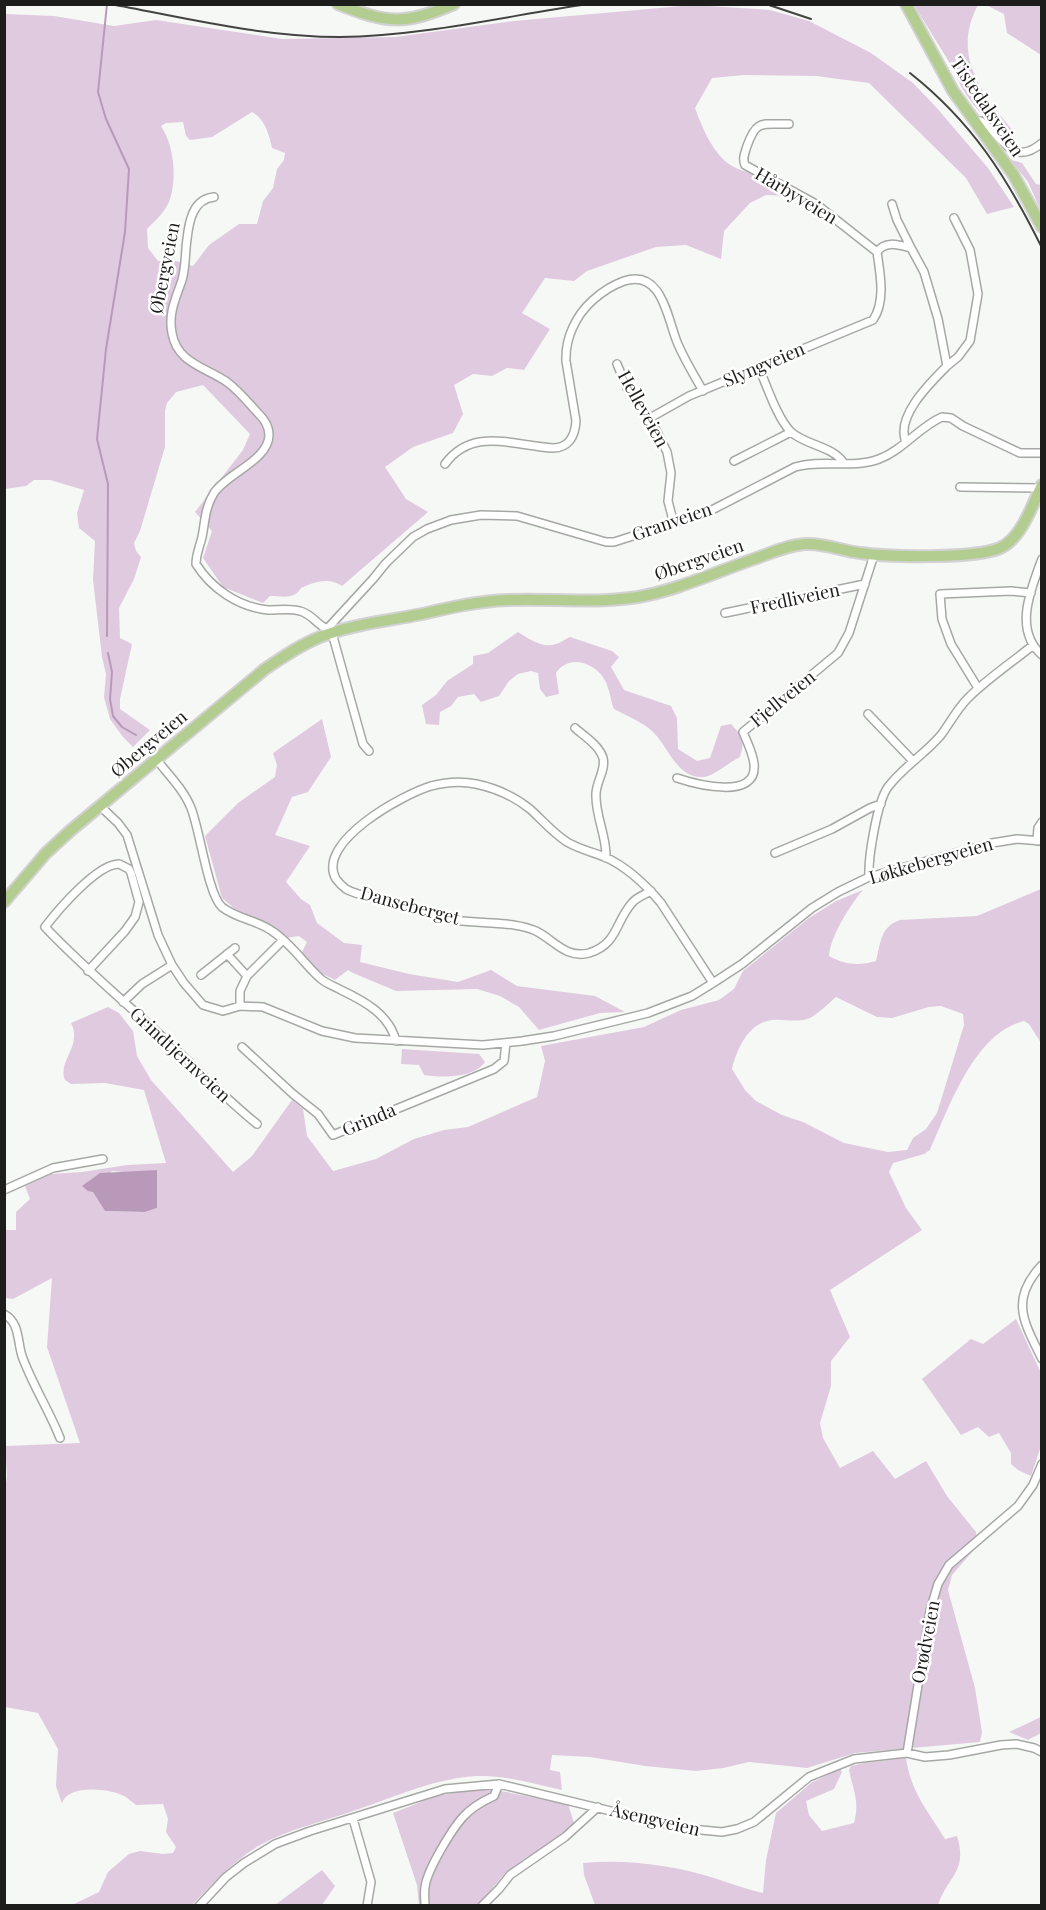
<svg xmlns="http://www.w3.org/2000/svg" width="1046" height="1910" viewBox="0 0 1046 1910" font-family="'Playfair Display',serif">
  <rect width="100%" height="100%" fill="#f6f8f5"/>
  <path fill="#e0cae0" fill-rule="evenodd" d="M693,5L770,10L809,21L871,53L913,83L936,107L988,168L1014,207L987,214L966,178L869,83L816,76L744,75L712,78L695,108C702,127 710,147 725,161C735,170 749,172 760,177C771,182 782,189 793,196L766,195L750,203L724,231L721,259L686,245L656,247L587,271L574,281L545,278L522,313L550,329L524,370L507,368L492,376L473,374L454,385L463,414L453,433L413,447L385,467L406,499L428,512L342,586C329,577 315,582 301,588C294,600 282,596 270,596L263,603L223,587L203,558L212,531L195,512L243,450L250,434L203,385L176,392L167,403L165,411V447L140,531L134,543L136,551L141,557L134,579L119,608L120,638L132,644L120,699V709L150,730L133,747L123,737L110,719L104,697L106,674L102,657L93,580L95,541L79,528L77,513L84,490L50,480H34L26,486L5,489V14L54,16L114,26L156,20L282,39L395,37L514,21ZM252,112C265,119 269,134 272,148L285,153L284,160L277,169L273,188L263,201L257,224H239L209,245L193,266L176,261H158L148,248L147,229C155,221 167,210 170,199C177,178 174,145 161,126L166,123L183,122L186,136L190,140L212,137Z
    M914,5H978C951,56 982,94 1014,132L1012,138L1006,139C986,119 963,98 954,70Z
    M986,5H1041V55L1007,33L1004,14Z
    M1010,159L1022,163L1036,184L1041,185V211L1028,182Z
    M518,632C529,639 543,649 556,644C561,643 565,639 570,637L612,651L619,657L611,667L624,690L671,706L677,718L678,749L697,761L710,758L721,726L731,724C743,737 745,739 740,757C731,761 712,777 704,777C677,779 669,748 654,733C643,722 627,716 614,709C611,703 611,697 609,691C605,674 592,663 576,662C567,662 561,666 556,673L559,694L546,697L540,689L538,673L531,671L518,674L509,681L499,696L481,702L474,694L458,697L451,706L440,712L439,725L426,724L422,705L436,695L447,681L473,664V656L488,653Z
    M322,719L331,757L308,792L292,797L275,835L310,846L286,882L301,899L310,905L317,923L344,943L362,945L360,962L409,974L458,982L491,970L517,986L595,996L625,1012L600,1013L539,1030L519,1007L500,996L477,989L396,991L353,973L348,970L335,980L313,969L301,954L307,942L299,936L286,938L272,926L235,909L222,898L205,836L238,803L275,777L277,765L273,753Z
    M1041,889V1043L1029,1024L1024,1021C974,1033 949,1108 930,1150L924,1154L893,1163L889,1172L906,1208L922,1230L830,1290L850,1337L831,1361V1386L820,1423L823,1438L840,1468L873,1451L895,1479L926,1461L947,1496L976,1532L978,1545L952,1575L948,1590L975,1688L982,1732L980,1742L855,1753L807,1768L749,1762L723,1768L696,1771L645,1766L590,1757L552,1755L550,1770L560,1772L562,1790C534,1784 507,1775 477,1776C436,1778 397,1796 359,1809C326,1821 291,1828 260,1845C234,1860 213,1883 192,1905H72L99,1892L108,1872L129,1854L140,1851L163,1854L173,1853L176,1847L166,1832L168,1819L163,1804L136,1805C132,1802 128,1798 124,1796C110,1788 66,1784 62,1804L56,1786L58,1749L38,1713L5,1707L4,1496L7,1476L5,1446L80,1443L47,1347L52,1278L13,1299L5,1298L4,1230H16V1212L30,1199L25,1186L51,1174L82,1172L127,1165L166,1163L144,1090L105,1083L71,1084L65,1080C57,1061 83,1046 71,1023L108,1007L119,1013L133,1031L137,1056L151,1080L233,1172L252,1156L292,1100L303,1109L307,1136L333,1171L376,1159L414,1139L444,1130L468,1127L537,1097L545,1061L541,1046L644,1027L681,1010L719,1000L734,989L743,971L809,918L836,901L863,890C850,905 830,937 829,956C845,965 859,966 876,961C881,942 880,927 900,920L977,916ZM836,997L877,1017L892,1018L929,1007L941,1006L963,1014L964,1025L937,1113L926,1129L913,1138L907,1150L888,1152L844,1143L803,1122L782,1115L756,1101L745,1090L732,1069C736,1051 747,1026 767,1021C780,1017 797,1024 810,1018C819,1013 828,1004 836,997ZM112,1171L133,1173L157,1171V1208L145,1212L105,1211L93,1192Z
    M402,1049L479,1054L485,1062C474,1078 442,1078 424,1075L419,1065L401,1064Z
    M1016,1319L1041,1373V1446L1031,1476L1018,1470L1011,1464V1453L999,1433L989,1437L978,1427L961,1435L922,1379L971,1339L983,1344Z
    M1041,1717V1733L1028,1740L1009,1732Z
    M906,1758C911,1793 928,1811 945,1839L957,1836C968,1872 948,1876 938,1905H595L584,1875L583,1863C626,1859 672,1865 714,1878C730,1883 746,1889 763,1893L766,1860L776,1813L811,1783L840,1769L842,1772L834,1789L806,1801L809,1815L822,1831L854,1823C860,1800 853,1791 849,1770L851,1766L864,1763Z
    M485,1788L568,1804L575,1826L540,1851L527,1857L505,1873L479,1905H419L417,1885L393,1813L436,1796Z
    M322,1870L335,1886L322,1905H275Z"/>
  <path fill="#b899b9" d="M157,1170V1208L145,1212L105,1211L93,1192L88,1191L82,1186L100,1173Z"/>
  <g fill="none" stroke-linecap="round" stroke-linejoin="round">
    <path stroke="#b899b9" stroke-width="2" d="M107,636L108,484L97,439L106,349L125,232L129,169L106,119L98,92L107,4
      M108,653L112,672L110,699L113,716L122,727L136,735"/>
    <defs>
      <path id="minor" d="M974,122L981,121C1004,137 1012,168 1042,143
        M789,124C763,125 757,118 747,146C745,153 742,158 745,165L816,204L877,252
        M214,197C193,199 189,221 187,239C185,252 186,266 182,280C176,298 168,313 172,333C177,363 205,367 227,382C238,390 247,401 256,411C263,418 269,425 269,435C269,460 226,474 214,493C205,507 205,522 202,537C200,546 196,554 196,564C211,588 238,607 268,610C278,610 290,608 300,611C312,614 316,624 327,629
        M892,204L897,220L911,248
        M617,364L627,388L650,418L667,452L671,473L668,501L674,524
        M947,366L958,357L970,341L978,294L970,250L954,218
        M759,368C767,386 777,418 791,432C807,446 831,445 844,463
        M650,418L689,396L873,320C886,301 880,273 877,252C885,240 899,245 911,248L924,272L938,319L947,366C930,383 895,417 906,442
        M734,461L791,432
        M445,464C473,426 514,446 553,448C569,448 575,436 576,421L566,361C565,338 576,315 593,300C602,292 613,285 624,281C662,269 667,317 677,342C684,359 694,375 703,391
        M960,487L1040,488
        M1042,559C1031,589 1013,630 1042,655
        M725,613L865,584
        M332,633L363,744L369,751
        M325,635L327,629L373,579L386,563L413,537L427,529L451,520L481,515L517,516L606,542H614L708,512L795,467C822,459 853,469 879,459C903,450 919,427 942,417L951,418L963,426L1020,453H1042
        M978,688L951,644L942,619L940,594L1011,591L1031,593
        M868,714L913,761
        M575,728C584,736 599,745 603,758C606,770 596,782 596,794C595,816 607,836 606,858
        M156,759C168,774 184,790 191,808C200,830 208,895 222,907C237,919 257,920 272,931C291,943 304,964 321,979C327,984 334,986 341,990C364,1001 389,1014 396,1041
        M677,778C695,784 758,801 754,764C753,753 747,742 743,732L838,653L849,633L874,555
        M100,806L118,823L127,835L158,935L172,965L184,983L203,1005L223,1011L240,1006L263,1007L322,1031L355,1038L483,1045L522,1041L554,1036L648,1013L692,996L713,983L742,964L812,908L838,892L869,877L992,843L1017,839L1042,841
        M1037,841L1038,828L1042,822
        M775,853L832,829L870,808L881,804
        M869,877C868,858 877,802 888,787C903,767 925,754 941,735C950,723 957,709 968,698C987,679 1011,663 1032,646
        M651,891C644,895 637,897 632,903C615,922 618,944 589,953C566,959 554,940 536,931C522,925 507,924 492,923C479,922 467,922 455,920C433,915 411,907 390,901C376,898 358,896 346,889C342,886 339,883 336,879C315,842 404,794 431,786C446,782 462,781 476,784C495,788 515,797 530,809C542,820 553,833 567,842C579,849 592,852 605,857C627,867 646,885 661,903L713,983
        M227,954L247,976
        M88,971L125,931L135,917L139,902L131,873L129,869L119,864C97,864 58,910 45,927C80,964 118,996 156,1031C190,1062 221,1095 257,1124
        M201,975L235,948
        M123,1002L142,984L172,965
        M240,1006V991L247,976L283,940
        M242,1047L293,1094L318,1114L333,1135L494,1069L504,1061L506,1043
        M4,1190L53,1168L103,1159
        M1042,1265C1009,1300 1024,1322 1042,1359
        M4,1314C20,1323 17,1340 22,1356C32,1384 49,1410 60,1438
        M907,1753L930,1611L938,1584L949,1565L1018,1506L1033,1485L1042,1464
        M353,1819L371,1882L367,1906
        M199,1906L226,1877L244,1863L275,1844L310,1831L445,1789L499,1784L681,1828L722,1832L737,1829L754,1822L809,1777L854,1759L907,1753L925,1757L949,1755L1001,1745L1016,1744L1034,1748L1042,1752
        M425,1906C425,1899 424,1893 425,1887C427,1870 452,1829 463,1817C472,1807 483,1801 494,1796L499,1784
        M482,1906L499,1889L510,1875L565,1837L598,1807"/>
      <path id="primary" d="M338,4C388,24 405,25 454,4
        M906,4L953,91L1013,174L1042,227
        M4,902L46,853L70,831L265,669C283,657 300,645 320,637C352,624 388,621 422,614C449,608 478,601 507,600C551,598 594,604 638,597C678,590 716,572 754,559C771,553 788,545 806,544C825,543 842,551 860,553C888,557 975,559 1000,548C1022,538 1032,505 1042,485"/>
    </defs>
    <use href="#minor" stroke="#a6a8a5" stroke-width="10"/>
    <use href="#primary" stroke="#d2d2d2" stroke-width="14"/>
    <use href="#minor" stroke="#fff" stroke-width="7"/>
    <use href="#primary" stroke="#b3cc8f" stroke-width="10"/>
    <path stroke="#434442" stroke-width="2" d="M110,4C186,18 262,37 340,37C423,36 506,16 588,4
      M766,4L811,19
      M910,73C972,122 1007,177 1042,248"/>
  </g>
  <g text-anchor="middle" stroke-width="5" stroke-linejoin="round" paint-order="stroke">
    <g font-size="18" fill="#1d1d1c" stroke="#fff">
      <text transform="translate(987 107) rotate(56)" y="6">Tistedalsveien</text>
      <text transform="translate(796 196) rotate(31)" y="6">Hårbyveien</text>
      <text transform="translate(165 268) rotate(-79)" y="6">Øbergveien</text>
      <text transform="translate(764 365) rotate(-23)" y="6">Slyngveien</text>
      <text transform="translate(643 409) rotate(61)" y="6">Helleveien</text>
      <text transform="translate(672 522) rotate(-19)" y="6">Granveien</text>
      <text transform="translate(699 560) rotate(-19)" y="6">Øbergveien</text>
      <text transform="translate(795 599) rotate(-12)" y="6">Fredliveien</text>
      <text transform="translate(783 699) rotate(-39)" y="6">Fjellveien</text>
      <text transform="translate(149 744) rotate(-40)" y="6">Øbergveien</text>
      <text transform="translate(931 861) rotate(-16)" y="6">Løkkebergveien</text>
      <text transform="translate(410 906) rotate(15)" y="6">Danseberget</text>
      <text transform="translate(180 1055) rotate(43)" y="6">Grindtjernveien</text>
      <text transform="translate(369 1120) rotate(-23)" y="6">Grinda</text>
      <text transform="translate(926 1642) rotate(-79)" y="6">Orødveien</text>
      <text transform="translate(655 1820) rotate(13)" y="6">Åsengveien</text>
    </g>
  </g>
  <rect width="1046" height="1910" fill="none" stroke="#1d1d1c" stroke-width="12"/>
</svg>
